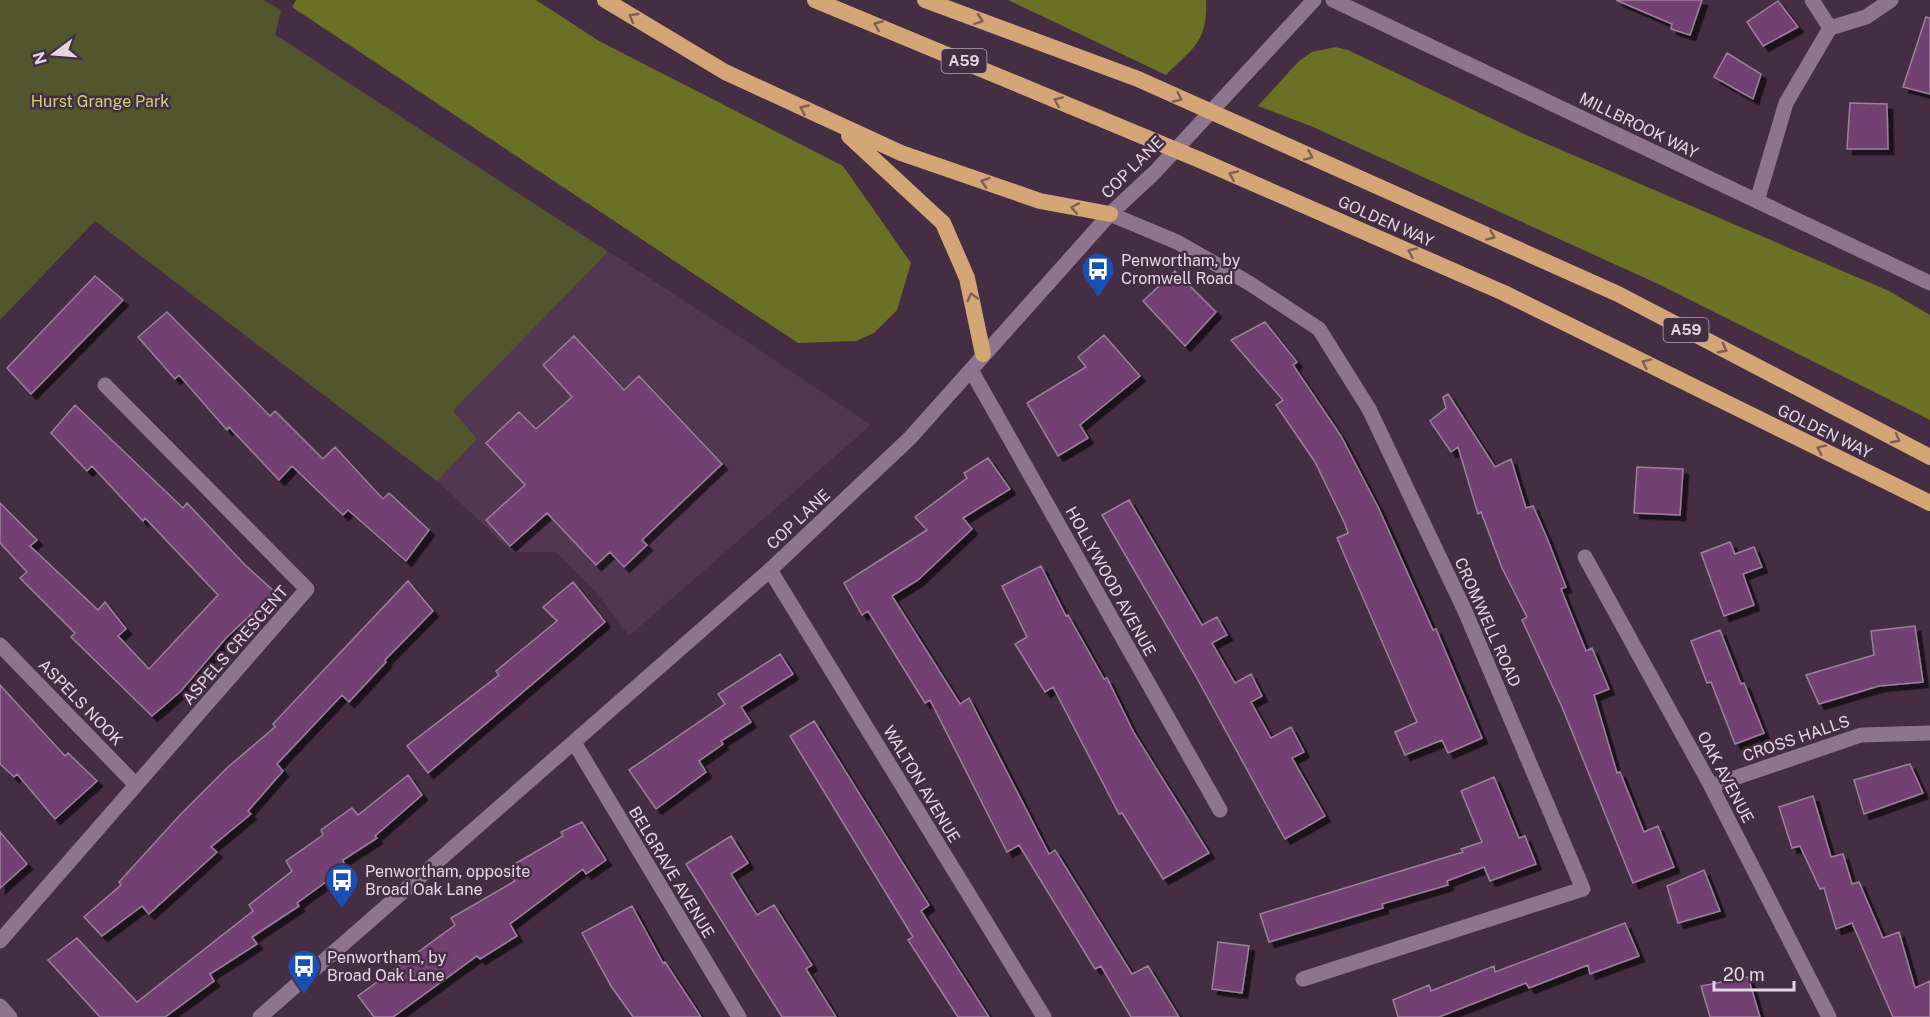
<svg xmlns="http://www.w3.org/2000/svg" width="1930" height="1017" viewBox="0 0 1930 1017" font-family="'Public Sans',sans-serif">
  <defs>
    <filter id="shadow"><feDropShadow dx="5.5" dy="5.5" stdDeviation="0" flood-color="#0009"/></filter>
  </defs>
  <rect width="100%" height="100%" fill="#452e44"/>
  <path fill="#523652" d="M275,34L746,341L871,425L629,636L596,592L556,552H512L428,472L121,240Z"/>
  <path fill="#52562c" d="M0,0H264L281,10L275,35L608,252L453,411L477,439L437,481L95,221L0,320Z"/>
  <path fill="#6a7024" d="M296,0H536L599,41L843,166L911,263L897,310L874,333L856,341L798,343L292,7Z
    M1008,0H1206C1208,42 1193,48 1166,75Z
    M1335,47L1348,50L1524,134L1889,291L1930,315V420L1656,283L1313,127L1258,106L1299,61L1312,52Z"/>
  <path fill="#734173" stroke="#9a8099" stroke-width="1.5" filter="url(#shadow)" d="M1616,0H1702L1690,35L1671,29L1672,24Z
    M1778,1L1798,27L1763,46L1747,22Z
    M1926,17L1930,18V94L1903,87Z
    M1727,53L1761,74L1753,99L1714,77Z
    M1850,103L1887,104L1888,149H1847Z
    M1175,271L1216,312L1185,346L1143,301Z
    M95,276L123,300L31,394L7,368Z
    M167,312L270,416L275,411L323,459L335,447L383,499L389,493L429,530L406,561L348,510L343,515L292,466L279,480L229,427L227,430L179,375L175,379L138,337Z
    M1265,322L1297,362L1293,365L1341,436L1379,509L1433,630L1436,629L1482,738L1448,753L1442,740L1405,755L1395,732L1417,722L1337,538L1348,533L1345,524L1315,462L1276,405L1283,400L1231,340Z
    M1104,335L1140,376L1080,425L1088,438L1058,456L1027,403L1086,367L1078,357Z
    M574,336L624,390L639,376L722,464L642,540L647,545L624,567L610,552L596,565L547,513L510,546L486,520L525,485L486,443L519,412L536,429L572,397L543,365Z
    M1448,394L1495,467L1511,459L1526,508L1533,506L1547,538L1566,587L1561,589L1586,651L1592,648L1609,689L1594,695L1617,773L1620,772L1644,832L1658,826L1674,867L1633,883L1562,707L1522,620L1527,617L1502,568L1481,512L1478,514L1458,447L1451,452L1430,421L1446,408L1443,397Z
    M75,405L183,508L187,503L245,565L275,592L226,638L181,691L152,716L71,637L75,633L20,578L27,572L0,543V503L37,540L30,546L98,610L105,602L126,629L118,636L149,669L218,595L145,518L143,521L92,466L87,471L51,433Z
    M988,458L1010,489L963,518L972,529L918,580L892,596L960,704L969,698L1049,854L1055,850L1132,974L1148,966L1179,1017H1131L1101,966L1095,969L1019,845L1007,852L930,700L925,703L868,611L862,615L844,583L927,530L915,517L967,478L964,473Z
    M1637,467L1683,469L1680,515L1634,513Z
    M1129,500L1202,625L1217,617L1227,635L1212,643L1235,683L1251,674L1262,696L1251,702L1271,738L1291,727L1304,752L1292,758L1325,816L1285,839L1193,671L1102,515Z
    M1730,542L1735,554L1754,547L1762,567L1743,574L1754,605L1724,616L1701,553Z
    M1041,566L1066,616L1068,615L1104,679L1107,678L1134,733L1209,853L1163,879L1122,813L1119,814L1053,687L1045,692L1015,644L1027,637L1002,586Z
    M408,581L433,611L385,660L386,662L349,702L342,695L277,764L283,771L248,811L251,814L211,847L217,852L149,914L142,906L102,936L84,917L121,885L119,882L180,815L228,767L275,727L273,724L320,674Z
    M573,582L605,622L428,773L407,746L499,675L496,671L557,621L543,607Z
    M1915,626L1923,682L1879,686L1819,704L1806,675L1874,655L1871,631Z
    M1720,630L1741,684L1744,683L1764,733L1735,744L1711,682L1707,683L1691,641Z
    M780,654L793,674L741,707L751,722L721,741L723,744L699,761L706,772L656,809L629,770L725,704L718,694Z
    M0,685L65,756L68,753L97,781L55,819L17,774L14,777L0,764Z
    M814,721L929,905L921,911L989,1017H958L908,940L913,937L790,736Z
    M1910,764L1923,793L1864,814L1854,780Z
    M408,775L422,795L375,836L377,838L343,860L345,868L297,903L299,906L252,937L257,944L210,974L214,981L165,1017H100L48,960L77,938L137,1002L253,911L249,905L292,871L286,861L323,835L321,830L352,808L358,815Z
    M1494,777L1519,838L1525,836L1536,864L1490,881L1484,867L1447,881L1448,885L1382,904L1383,908L1269,942L1260,914L1463,852L1461,849L1482,842L1461,791Z
    M1813,796L1831,857L1843,854L1852,884L1859,882L1883,938L1899,932L1915,988L1930,981V1017H1893L1852,923L1836,929L1824,888L1820,889L1800,846L1792,848L1779,807Z
    M582,822L606,860L586,874L583,869L510,924L517,936L480,959L477,956L393,1017H374L358,996L455,925L451,918L515,881L506,869L563,836L561,832Z
    M0,832L27,864L0,888Z
    M731,836L748,863L731,874L757,915L774,905L812,965L806,969L836,1017H782L686,864Z
    M1704,870L1720,911L1678,923L1667,886Z
    M632,906L663,963L665,962L701,1017H633L611,986L582,933Z
    M1625,923L1639,956L1590,974L1588,965L1529,988L1526,983L1439,1017H1398L1393,1000L1429,985L1431,991L1494,966L1495,972Z
    M1218,942L1249,946L1242,993L1212,989Z
    M1748,977L1760,1017H1710L1701,986Z"/>
  <g fill="none" stroke-linecap="round" stroke-linejoin="round">
    <path stroke="#8e748d" stroke-width="15" d="M1812,0L1830,28
      M1757,201L1786,103L1830,28L1866,17L1891,0
      M1110,214L1177,242L1249,283L1319,329L1369,409L1465,611L1583,889L1303,979
      M971,370L1220,810
      M1585,557L1711,786L1829,1017
      M770,570L1044,1017
      M0,645L136,785
      M575,744L739,1017
      M1711,786L1861,735L1930,733
      M0,941L307,589L105,385
      M0,1006L10,1017"/>
    <path stroke="#8e748d" stroke-width="15" d="M1333,0L1930,283
      M260,1017L770,570L910,438L1110,214L1155,172L1314,0"/>
    <path stroke="#d4a675" stroke-width="16" d="M605,0L725,72L901,153L1040,201L1110,214
      M815,0L1200,160L1504,293L1930,503
      M925,0L1138,79L1618,294L1930,457
      M849,136L943,223L967,278L983,354"/>
  </g>
  <defs><path id="oneway-chevron" d="M-2-3.5L2.5 0L-2 3.5" fill="none" stroke-width="1.6" stroke-linecap="round" stroke-linejoin="round" transform="scale(1.5)"/></defs>
  <g stroke="#7e5e58">
    <use href="#oneway-chevron" transform="translate(633 17) rotate(-149)"/>
    <use href="#oneway-chevron" transform="translate(979 20) rotate(20)"/>
    <use href="#oneway-chevron" transform="translate(878 25) rotate(-157)"/>
    <use href="#oneway-chevron" transform="translate(1178 98) rotate(25)"/>
    <use href="#oneway-chevron" transform="translate(1058 101) rotate(-157)"/>
    <use href="#oneway-chevron" transform="translate(804 109) rotate(-155)"/>
    <use href="#oneway-chevron" transform="translate(1309 156) rotate(24)"/>
    <use href="#oneway-chevron" transform="translate(1233 175) rotate(-157)"/>
    <use href="#oneway-chevron" transform="translate(985 182) rotate(-161)"/>
    <use href="#oneway-chevron" transform="translate(1075 208) rotate(-169)"/>
    <use href="#oneway-chevron" transform="translate(1491 236) rotate(24)"/>
    <use href="#oneway-chevron" transform="translate(1412 252) rotate(-156)"/>
    <use href="#oneway-chevron" transform="translate(972 297) rotate(-105)"/>
    <use href="#oneway-chevron" transform="translate(1723 349) rotate(28)"/>
    <use href="#oneway-chevron" transform="translate(1646 363) rotate(-154)"/>
    <use href="#oneway-chevron" transform="translate(1896 439) rotate(28)"/>
    <use href="#oneway-chevron" transform="translate(1821 449) rotate(-154)"/>
  </g>
  <defs>
    <symbol id="bus-pin" viewBox="-11 -11 22 30"><path d="M0 17L-7.5 6A9.5 9.5 0 1 1 7.5 6Z" fill="#1a4fb4" stroke="#452e44"/><path d="M-5-6H5V4H4V6H2V4H-2V6H-4V4H-5ZM-3.5-4V0h7V-4ZM-3.5 1.2v1.5H-2V1.2ZM2 1.2v1.5H3.5V1.2Z" fill="#fff"/></symbol>
  </defs>
  <g fill-rule="evenodd">
    <use href="#bus-pin" x="1079" y="250" width="38" height="52"/>
    <use href="#bus-pin" x="323" y="861" width="38" height="52"/>
    <use href="#bus-pin" x="285" y="947" width="38" height="52"/>
  </g>
  <g text-anchor="middle" stroke-width="5" stroke-linejoin="round" paint-order="stroke">
    <g fill="#452e44" stroke="#b4a3b3" stroke-width="1.5">
      <rect x="941.5" y="49" width="45" height="24" rx="4.5"/>
      <rect x="1663.5" y="318" width="45" height="24" rx="4.5"/>
    </g>
    <g font-size="15" font-weight="bold" fill="#e4d5e3">
      <text x="964" y="66">A59</text>
      <text x="1686" y="335">A59</text>
    </g>
    <g font-size="16" fill="#cbd56e" stroke="#452e44">
      <text x="100" y="107">Hurst Grange Park</text>
    </g>
    <g font-size="16" fill="#e4d5e3" stroke="#452e44">
      <text transform="translate(1639 125) rotate(26)" y="6">MILLBROOK WAY</text>
      <text transform="translate(1132 167) rotate(-45)" y="6">COP LANE</text>
      <text transform="translate(1386 221) rotate(24)" y="6">GOLDEN WAY</text>
      <text transform="translate(1825 431) rotate(26)" y="6">GOLDEN WAY</text>
      <text transform="translate(798 519) rotate(-43)" y="6">COP LANE</text>
      <text transform="translate(1111 581) rotate(61)" y="6">HOLLYWOOD AVENUE</text>
      <text transform="translate(1488 622) rotate(66)" y="6">CROMWELL ROAD</text>
      <text transform="translate(235 645) rotate(-49)" y="6">ASPELS CRESCENT</text>
      <text transform="translate(81 702) rotate(46)" y="6">ASPELS NOOK</text>
      <text transform="translate(1796 738) rotate(-19)" y="6">CROSS HALLS</text>
      <text transform="translate(1726 777) rotate(62)" y="6">OAK AVENUE</text>
      <text transform="translate(922 784) rotate(59)" y="6">WALTON AVENUE</text>
      <text transform="translate(672 872) rotate(59)" y="6">BELGRAVE AVENUE</text>
    </g>
    <g font-size="16" fill="#e4d5e3" stroke="#452e44" text-anchor="start">
      <text x="1121" y="266">Penwortham, by<tspan x="1121" dy="18">Cromwell Road</tspan></text>
      <text x="365" y="877">Penwortham, opposite<tspan x="365" dy="18">Broad Oak Lane</tspan></text>
      <text x="327" y="963">Penwortham, by<tspan x="327" dy="18">Broad Oak Lane</tspan></text>
    </g>
  </g>
  <g transform="translate(54 54) rotate(254)" stroke="#452e44" stroke-width="4.5" paint-order="stroke">
  <path d="M0-4.5L10 22L0 15L-10 22Z" fill="#e4d5e3"/>
  <text y="-9" font-size="16" font-weight="bold" text-anchor="middle" fill="#e4d5e3">N</text>
  </g>
  <path d="M1714 981v9h80v-9" fill="none" stroke="#e4d5e3" stroke-width="3"/>
  <text x="1723" y="981" font-size="18" fill="#e4d5e3" stroke="#452e44" stroke-width="4.5" paint-order="stroke">20 m</text>
</svg>
